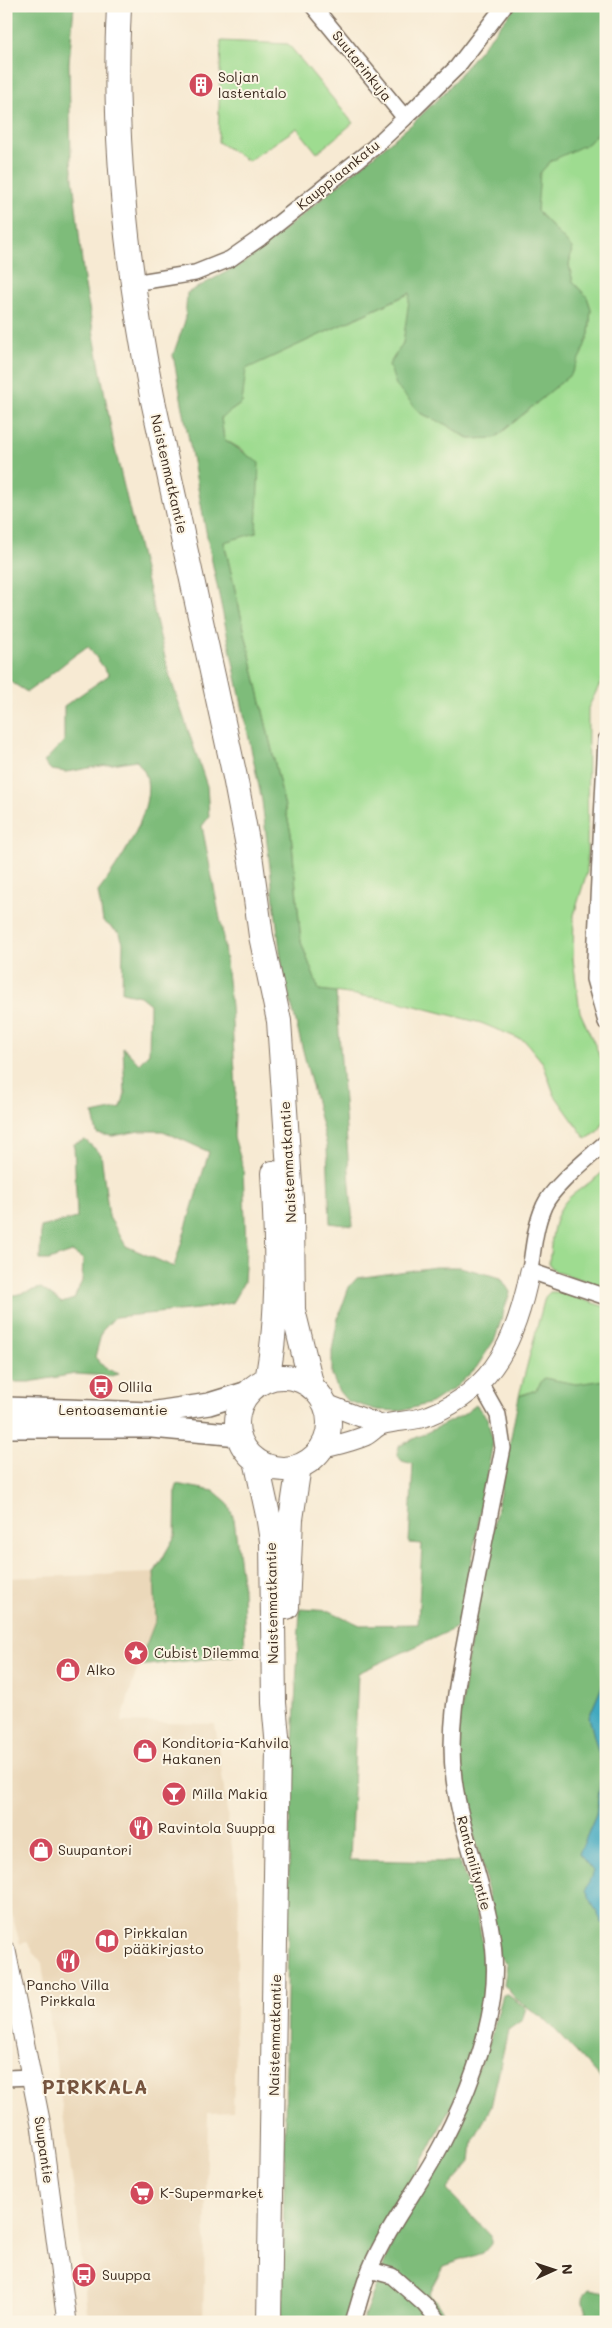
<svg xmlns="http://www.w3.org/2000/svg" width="612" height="2328" viewBox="0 0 612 2328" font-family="Mali,sans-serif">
  <rect width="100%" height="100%" fill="#fcf5e5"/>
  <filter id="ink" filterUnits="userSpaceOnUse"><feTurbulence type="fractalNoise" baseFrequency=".02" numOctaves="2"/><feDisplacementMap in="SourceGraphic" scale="10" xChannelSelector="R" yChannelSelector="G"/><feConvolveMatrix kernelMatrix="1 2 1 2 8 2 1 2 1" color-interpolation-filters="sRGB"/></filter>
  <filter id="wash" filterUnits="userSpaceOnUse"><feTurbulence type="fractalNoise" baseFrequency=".0096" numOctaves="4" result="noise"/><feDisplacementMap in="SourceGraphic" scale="20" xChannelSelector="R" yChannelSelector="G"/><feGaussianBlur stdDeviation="1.12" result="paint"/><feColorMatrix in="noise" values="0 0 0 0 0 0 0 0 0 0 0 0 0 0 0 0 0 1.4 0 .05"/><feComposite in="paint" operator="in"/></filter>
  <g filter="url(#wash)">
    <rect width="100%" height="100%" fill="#f7ead3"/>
    <path fill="#ebd8ba" d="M154,1573L156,1619L138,1666L121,1722L215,1724L239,1899L233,2112L208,2113L203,2322H88L78,2221L42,1963L27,1942L20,1944L6,1893V1578Z"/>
    <path fill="#9edc90" stroke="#6c8357" d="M221,41L288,44L353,123L317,153L297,128L248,161L218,142Z
      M606,118V672L588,708L587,872L574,915L573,959L580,1012L606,1069V1118L598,1132L586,1139L554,1094L543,1063L525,1041L481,1023L392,1000L319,990L301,942L291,833L224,542L244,451L224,439L221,418L242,403L245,369L411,293L403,343L389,365L420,413L445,424L469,439L495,438L571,374L589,334L591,309L587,297L573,282L569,265L572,248L537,211C538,200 536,181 541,172C557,147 598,151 606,118Z
      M606,1169V1287L557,1272L551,1267L549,1263C552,1240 552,1212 571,1196C582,1187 595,1180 606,1169Z
      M550,1292H558L606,1307V1380L576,1385L544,1378L536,1390L519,1396L545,1297Z"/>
    <path fill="#7ebc7a" stroke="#5c734c" d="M6,6H74L69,63L71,160L84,280L114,445L169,674L207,786L209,817L202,826L222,929L231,1006L236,1089L234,1137L243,1167L246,1248L244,1282L232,1303L198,1309L115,1317L102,1331L95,1357L105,1368L119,1374L111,1376L75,1374L29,1382H6V1294L15,1295L41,1288L62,1303L74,1299L82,1281L83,1259L72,1252L49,1260H40L41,1227L77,1218L74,1144L85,1140L101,1154L109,1217L126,1246L174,1267L209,1152L163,1131H139L113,1136L97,1134L93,1114L121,1108L125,1093L123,1047L139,1064L149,1053L150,1004L140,996L122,992L123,943L120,934L103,921L98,892C117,867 159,806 145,773C143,769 139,764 136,760L66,772L51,770L44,762L64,741V706L109,675L88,646C66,660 49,678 27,692L8,680Z
      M516,6H606L604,125L589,143L551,161L540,173L537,211L572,248L569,265L573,282L587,297L591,309L589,334L582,353L571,374L495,438L470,439L445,424L420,413L396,385L389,365L403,343L410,293L246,369L242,403L221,418L224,439L259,463L256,533L224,542L291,833L301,942L319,990L336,992L353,1226L330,1223L327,1146L282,967L262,801L209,547L173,355L185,321L187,293L245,262L412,124L446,91Z
      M435,1267H460L501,1278L510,1292L495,1339L476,1368L457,1386L431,1403L401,1411L377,1410L347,1401L338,1390L332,1375V1351L338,1318L349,1287L357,1278Z
      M544,1378L576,1384L606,1380V1677L589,1717L602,1767L596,1815L579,1854L593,1871L602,1922L606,1924V2084L547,2021L516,1999L504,1985L507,1965L499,1956L485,1876L468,1813L460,1768L458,1736L467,1661L519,1396L536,1390Z
      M476,1405L487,1418L493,1442L460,1626L358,1673L350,1860L459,1862L474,1900L489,1975L482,2020L456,2096L425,2157L369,2251L345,2322H282L290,1801L300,1609L330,1611L360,1625L418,1624L422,1544L409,1543L413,1464L402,1461L397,1455L399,1446L463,1415Z
      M176,1484L214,1491L227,1502L234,1519L243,1590L245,1655L138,1666L156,1619L154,1573L175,1536Z
      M503,1995H508L526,2008L522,2020L508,2030L491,2107L473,2141L471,2162L447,2190L491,2236V2244L483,2253L444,2266L429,2294L447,2316L458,2315L464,2322H362L396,2234L426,2185L488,2046Z
      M589,2289L606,2292V2322H556L563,2318H574L586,2312C582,2302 581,2297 589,2289Z"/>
    <path fill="#40a8c0" stroke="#3e696f" d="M606,1677V1924L602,1923L586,1890L593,1871L579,1854L596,1815L602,1767L589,1717Z"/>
  </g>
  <g filter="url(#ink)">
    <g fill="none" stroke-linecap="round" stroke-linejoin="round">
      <defs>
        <path id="minor" d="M313,6L405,118
          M133,283L195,273L230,259L260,238L373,148L405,118L457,67L504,6
          M606,740L594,979L606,1022
          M606,1142C590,1157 552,1187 544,1206C535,1226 533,1250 530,1271L606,1297
          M6,2078L32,2077
          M370,2270L392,2276L424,2304L439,2322
          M353,2322C359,2304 363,2286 370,2269C389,2224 421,2185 443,2142C466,2098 487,2043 493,1994C503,1918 463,1851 454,1779C447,1723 460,1669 470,1615C481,1559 492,1503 503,1448L498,1415L480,1383"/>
        <path id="tertiary" d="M324,1403L381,1425
          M321,1449C336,1445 351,1442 365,1436C371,1433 376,1427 381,1425C396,1420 414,1422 430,1415C496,1389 517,1336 530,1271
          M6,1951L41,2125L67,2322"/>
        <path id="secondary" d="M6,1408L150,1413L209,1404L248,1392
          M6,1427H152L239,1435"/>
        <path id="primary" d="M119,6C112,137 127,269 152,396L235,777L251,862L261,936L279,1021L292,1214L293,1310L312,1387
          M237 1423a46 46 0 1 1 92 0a46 46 0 1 1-92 0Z
          M267,1380C280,1312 277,1241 273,1173
          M256,1460L268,1515L272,1541L274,1703L278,1748L269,2322
          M287,1607L291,1519L299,1466"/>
      </defs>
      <use href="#minor" stroke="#7d6d5d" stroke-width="18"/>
      <use href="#tertiary" stroke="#7d6d5d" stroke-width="21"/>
      <use href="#secondary" stroke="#7d6d5d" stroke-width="24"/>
      <use href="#primary" stroke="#7d6d5d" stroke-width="26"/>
      <use href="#minor" stroke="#fff" stroke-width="15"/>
      <use href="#tertiary" stroke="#fff" stroke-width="19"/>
      <use href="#secondary" stroke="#fff" stroke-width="21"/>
      <use href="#primary" stroke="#fff" stroke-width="24"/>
    </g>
  </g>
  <defs>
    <symbol id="building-disc" viewBox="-11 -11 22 22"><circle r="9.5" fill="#d1495b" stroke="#fcf5e5"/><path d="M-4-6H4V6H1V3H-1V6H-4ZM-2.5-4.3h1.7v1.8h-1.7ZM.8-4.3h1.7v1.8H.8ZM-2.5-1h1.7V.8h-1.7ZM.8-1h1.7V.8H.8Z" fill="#fff"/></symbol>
    <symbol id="bus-disc" viewBox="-11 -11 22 22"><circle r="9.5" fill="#d1495b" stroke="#fcf5e5"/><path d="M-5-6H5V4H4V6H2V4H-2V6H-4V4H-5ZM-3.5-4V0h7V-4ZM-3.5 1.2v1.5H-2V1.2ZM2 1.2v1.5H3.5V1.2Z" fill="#fff"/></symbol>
    <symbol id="sight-disc" viewBox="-11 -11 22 22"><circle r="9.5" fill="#d1495b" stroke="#fcf5e5"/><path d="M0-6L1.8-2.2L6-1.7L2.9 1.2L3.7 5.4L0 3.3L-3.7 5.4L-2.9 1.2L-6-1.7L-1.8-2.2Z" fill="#fff"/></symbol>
    <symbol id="shop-disc" viewBox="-11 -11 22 22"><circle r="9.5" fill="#d1495b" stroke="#fcf5e5"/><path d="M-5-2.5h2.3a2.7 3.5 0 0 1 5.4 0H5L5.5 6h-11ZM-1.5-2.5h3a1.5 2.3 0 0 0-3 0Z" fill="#fff"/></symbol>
    <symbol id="bar-disc" viewBox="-11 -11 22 22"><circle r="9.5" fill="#d1495b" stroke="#fcf5e5"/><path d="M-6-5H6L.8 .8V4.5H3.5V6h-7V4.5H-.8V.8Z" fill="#fff"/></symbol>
    <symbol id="restaurant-disc" viewBox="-11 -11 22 22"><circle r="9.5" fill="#d1495b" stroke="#fcf5e5"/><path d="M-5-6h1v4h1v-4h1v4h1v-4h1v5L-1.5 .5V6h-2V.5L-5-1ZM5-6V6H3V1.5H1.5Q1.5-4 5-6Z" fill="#fff"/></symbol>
    <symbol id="library-disc" viewBox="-11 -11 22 22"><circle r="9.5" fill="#d1495b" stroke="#fcf5e5"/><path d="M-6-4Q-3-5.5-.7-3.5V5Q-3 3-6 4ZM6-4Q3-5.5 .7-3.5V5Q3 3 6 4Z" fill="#fff"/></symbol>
    <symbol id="supermarket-disc" viewBox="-11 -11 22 22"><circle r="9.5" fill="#d1495b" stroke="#fcf5e5"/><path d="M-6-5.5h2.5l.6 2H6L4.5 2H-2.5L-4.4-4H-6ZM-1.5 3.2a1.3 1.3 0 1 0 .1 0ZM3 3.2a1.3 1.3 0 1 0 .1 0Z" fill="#fff"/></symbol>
  </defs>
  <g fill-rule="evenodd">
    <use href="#building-disc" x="187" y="71" width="28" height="28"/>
    <use href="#bus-disc" x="87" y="1373" width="28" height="28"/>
    <use href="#sight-disc" x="122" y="1639" width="28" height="28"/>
    <use href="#shop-disc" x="54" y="1656" width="28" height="28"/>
    <use href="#shop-disc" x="131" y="1737" width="28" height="28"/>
    <use href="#bar-disc" x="160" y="1780" width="28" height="28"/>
    <use href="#restaurant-disc" x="127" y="1814" width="28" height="28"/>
    <use href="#shop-disc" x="27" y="1836" width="28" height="28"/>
    <use href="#library-disc" x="93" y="1927" width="28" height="28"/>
    <use href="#restaurant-disc" x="54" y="1947" width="28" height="28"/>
    <use href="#supermarket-disc" x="128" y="2179" width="28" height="28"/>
    <use href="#bus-disc" x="70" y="2261" width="28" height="28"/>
  </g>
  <g text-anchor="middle" stroke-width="4" stroke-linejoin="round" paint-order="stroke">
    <g font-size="14" fill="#3b2a1e" stroke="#fcf5e5">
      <text transform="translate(362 66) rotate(51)" y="5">Suutarinkuja</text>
      <text transform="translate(338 175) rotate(-39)" y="5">Kauppiaankatu</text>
      <text transform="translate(169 474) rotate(77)" y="5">Naistenmatkantie</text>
      <text transform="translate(288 1162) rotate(-93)" y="5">Naistenmatkantie</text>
      <text x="113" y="1415">Lentoasemantie</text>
      <text transform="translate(272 1603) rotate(-91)" y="5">Naistenmatkantie</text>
      <text transform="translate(474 1863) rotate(75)" y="5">Rantaniityntie</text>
      <text transform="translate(275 2035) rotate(-89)" y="5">Naistenmatkantie</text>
      <text transform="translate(44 2150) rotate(82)" y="5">Suupantie</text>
    </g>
    <g font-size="14" fill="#3b2a1e" stroke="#fcf5e5" text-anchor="start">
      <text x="218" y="82">Soljan<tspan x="218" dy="16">lastentalo</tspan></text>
      <text x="118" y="1392">Ollila</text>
      <text x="154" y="1658">Cubist Dilemma</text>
      <text x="86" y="1675">Alko</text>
      <text x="162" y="1748">Konditoria-Kahvila<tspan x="162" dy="16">Hakanen</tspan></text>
      <text x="192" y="1799">Milla Makia</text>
      <text x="158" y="1833">Ravintola Suuppa</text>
      <text x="58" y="1855">Suupantori</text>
      <text x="124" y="1938">Pirkkalan<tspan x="124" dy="16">pääkirjasto</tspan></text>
      <text x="68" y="1990" text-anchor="middle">Pancho Villa<tspan x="68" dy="16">Pirkkala</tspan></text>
      <text x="160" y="2198">K-Supermarket</text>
      <text x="102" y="2280">Suuppa</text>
    </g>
    <g font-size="19" font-weight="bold" letter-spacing="1" fill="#76543e" stroke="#fcf5e5">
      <text x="95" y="2094">PIRKKALA</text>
    </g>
  </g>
  <rect width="612" height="2328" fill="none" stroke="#fcf5e5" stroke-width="25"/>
  <g transform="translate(554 2270) rotate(87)" stroke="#fcf5e5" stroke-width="4" paint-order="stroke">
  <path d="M0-4L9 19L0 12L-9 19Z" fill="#3b2a1e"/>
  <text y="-8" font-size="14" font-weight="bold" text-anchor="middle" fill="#3b2a1e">N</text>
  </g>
</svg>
